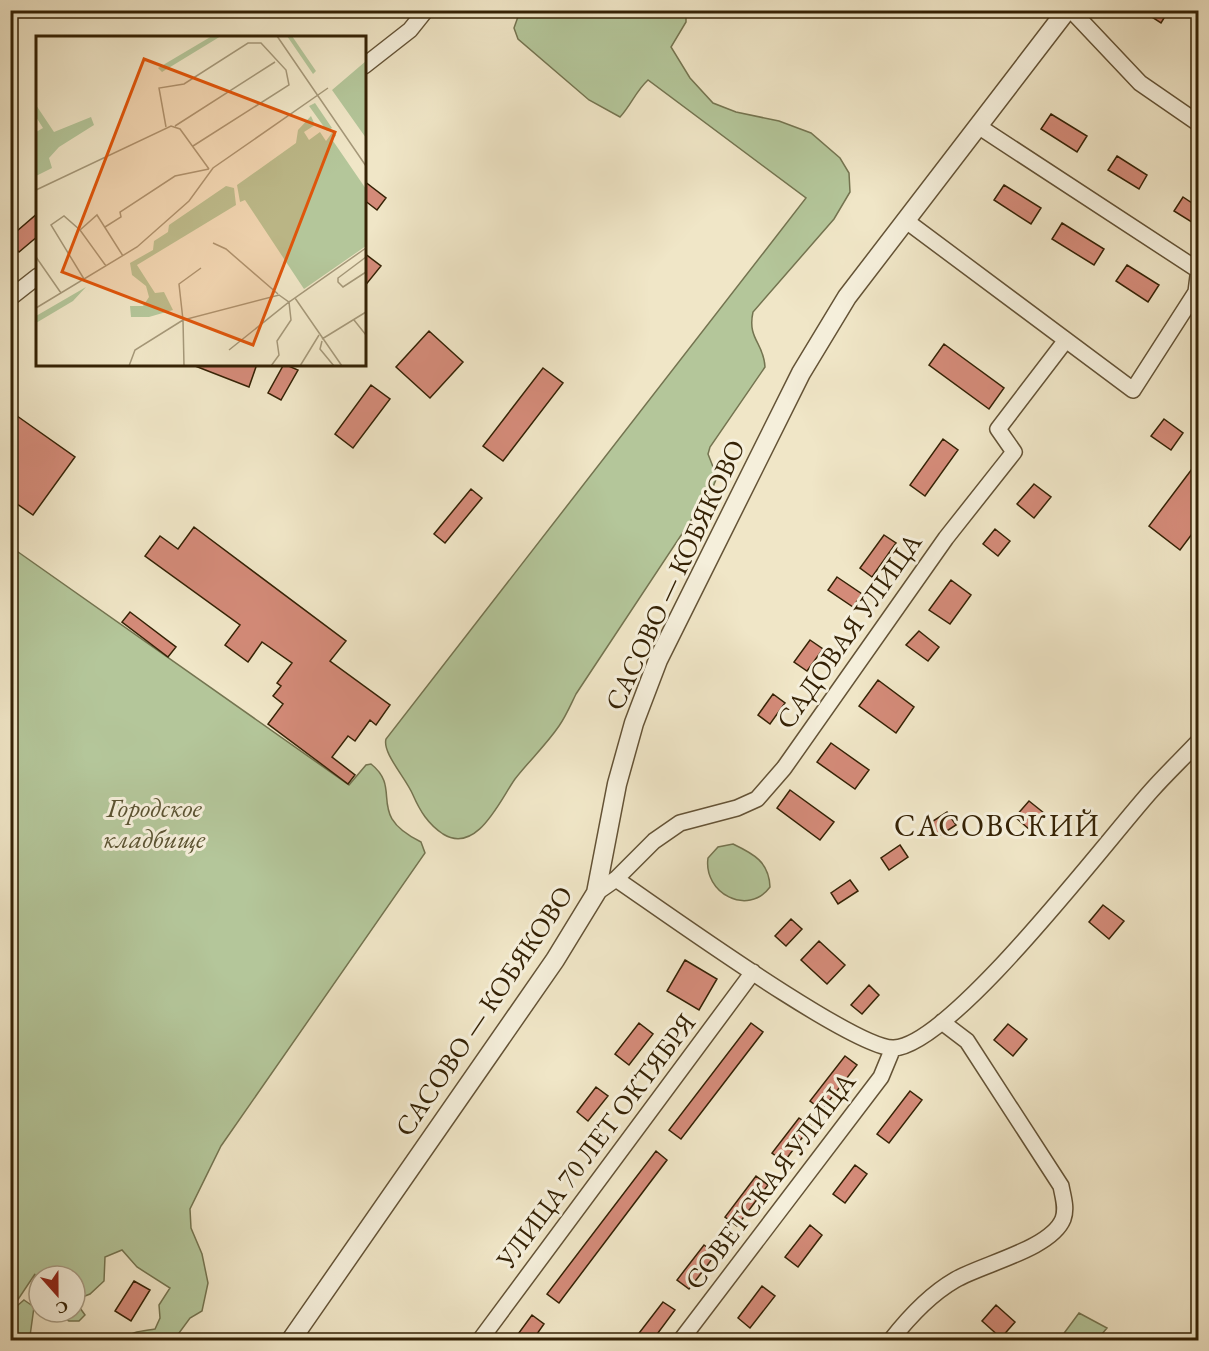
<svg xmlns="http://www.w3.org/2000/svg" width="1209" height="1351" viewBox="0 0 1209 1351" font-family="'EB Garamond',serif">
  <rect width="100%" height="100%" fill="#f0e6c7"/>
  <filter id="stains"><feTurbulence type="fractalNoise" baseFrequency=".00333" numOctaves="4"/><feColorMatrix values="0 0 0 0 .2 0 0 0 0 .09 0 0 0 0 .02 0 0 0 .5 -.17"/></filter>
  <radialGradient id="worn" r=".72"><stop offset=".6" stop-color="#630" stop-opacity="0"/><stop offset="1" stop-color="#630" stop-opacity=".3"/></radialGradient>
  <path fill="#b4c69a" stroke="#747450" stroke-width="1.5" d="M520,11H686V22L671,47L690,78L713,103L736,112L779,121L811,133L840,158L849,173L850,192L834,219L753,312C747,339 764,343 765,367L710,447L708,454L717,477L713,487L576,694C571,704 566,716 559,726C546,745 529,761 515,779C500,800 477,855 443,834C428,824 420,811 413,795C406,778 382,753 386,739L806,198L648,80C636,91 631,105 620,117L589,100L518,39L514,28Z
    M11,547L349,785L366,765L371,764C404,790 364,814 421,842L425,853L221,1146L190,1209L191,1228L202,1254L208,1283L202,1311L190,1318L179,1333L184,1340H124C130,1331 144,1331 155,1329L160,1318L159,1305L170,1288L137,1267L122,1250L105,1257L104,1281L90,1294L75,1300V1276H39V1301L33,1287L35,1274L11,1310Z
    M733,844C754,854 769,862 770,887C748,917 703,893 708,858L718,847Z
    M24,1300L34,1307L30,1336L28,1340H11V1311Z
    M75,1301L85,1315L79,1321H69L52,1312H75Z
    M1079,1313L1107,1328L1097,1340H1059Z"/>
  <path fill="#d48b79" stroke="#352205" stroke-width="1.5" d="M1141,10H1169L1161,23Z
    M1051,114L1087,136L1077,152L1041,129Z
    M1117,156L1147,175L1139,189L1108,170Z
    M364,181L386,198L377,210L364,200Z
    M1004,185L1041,208L1031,224L994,200Z
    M1183,197L1198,207V226L1174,211Z
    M38,213V236L19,252L10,243V237Z
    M1062,223L1104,249L1094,265L1052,239Z
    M364,253L381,266L364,287Z
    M1127,265L1159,285L1148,302L1116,281Z
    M429,331L463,362L430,398L396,367Z
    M944,344L1004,388L989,409L929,365Z
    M190,364H257L249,387Z
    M284,364L298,370L281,400L268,393Z
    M543,368L563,383L503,461L483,446Z
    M371,385L390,399L353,448L335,434Z
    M10,411L75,457L33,515L10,499Z
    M1164,419L1183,433L1171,450L1151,436Z
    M943,439L958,450L925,496L910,485Z
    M1198,461V526L1180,550L1149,526Z
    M1034,484L1051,497L1034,518L1017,504Z
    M471,489L482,498L445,543L434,534Z
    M194,527L346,641L330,661L390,705L376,725L370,720L355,741L348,736L332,757L355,775L348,784L268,724L283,704L273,696L281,686L277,683L292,663L262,642L248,662L225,645L240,625L145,556L160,536L178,549Z
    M995,529L1010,541L998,556L983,544Z
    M884,535L896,543L872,577L860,568Z
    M837,577L862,594L853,607L828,590Z
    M951,580L971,595L950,624L929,610Z
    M130,612L176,647L168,657L122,622Z
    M919,631L939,647L928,661L906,645Z
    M810,640L823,649L807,671L794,662Z
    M878,680L914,707L896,733L859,706Z
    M773,694L785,703L770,724L758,715Z
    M831,743L869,770L855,789L817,762Z
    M790,790L834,822L820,840L777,808Z
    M1029,801L1044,813L1030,830L1015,817Z
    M947,812L956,825L939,836L930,823Z
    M900,845L908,857L889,870L881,858Z
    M850,880L858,891L838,904L831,893Z
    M1103,905L1124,921L1109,939L1089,922Z
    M791,919L802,929L786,946L775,936Z
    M819,941L845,965L827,984L801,960Z
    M685,960L717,979L699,1010L667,991Z
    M869,985L879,995L862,1014L851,1005Z
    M639,1023L653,1034L629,1065L615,1054Z
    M751,1023L763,1032L681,1139L669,1130Z
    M1008,1024L1027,1039L1013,1056L994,1040Z
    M845,1056L857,1065L822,1110L810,1101Z
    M596,1087L608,1096L588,1121L577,1112Z
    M910,1091L922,1100L889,1143L877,1134Z
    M799,1118L811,1126L784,1162L772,1153Z
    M656,1151L667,1160L559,1303L547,1294Z
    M855,1165L867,1174L845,1203L833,1194Z
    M756,1176L768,1185L737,1226L725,1217Z
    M810,1225L822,1235L798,1267L785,1257Z
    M704,1245L716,1254L689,1289L677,1280Z
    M134,1281L150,1290L131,1321L115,1311Z
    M762,1286L775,1296L750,1328L738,1318Z
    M663,1302L675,1310L652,1341H633Z
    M996,1305L1015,1322L1001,1338L982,1321Z
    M532,1315L544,1324L532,1341H513Z"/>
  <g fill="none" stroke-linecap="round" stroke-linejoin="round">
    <defs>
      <path id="minor" d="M1071,10L1140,83L1198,123
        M364,66L410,30L426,10
        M978,126L1198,270
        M905,220L1133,390L1196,292L1198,276
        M10,298L38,276
        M616,879C659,908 855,1050 894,1048C952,1045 1107,840 1151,791C1166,774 1183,758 1198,742
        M596,893L616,879L654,841L680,823L737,808L757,799L784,768L946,538L1014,452L998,429L1066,340
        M480,1340L753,972
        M681,1340L881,1077L893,1048
        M891,1340C909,1317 929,1295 955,1280C982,1264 1051,1249 1063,1219C1067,1208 1063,1197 1061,1186L967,1041L942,1022"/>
      <path id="tertiary" d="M291,1340L555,960L596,893L617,784L634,723L658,660L801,373L847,297L1067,10"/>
    </defs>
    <use href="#minor" stroke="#645336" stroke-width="18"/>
    <use href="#tertiary" stroke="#645336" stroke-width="21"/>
    <use href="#minor" stroke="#f5efdb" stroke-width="15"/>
    <use href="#tertiary" stroke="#f5efdb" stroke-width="18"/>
  </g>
  <g text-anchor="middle" stroke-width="6" stroke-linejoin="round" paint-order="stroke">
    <g font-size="27" fill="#352205" stroke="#f5efdb">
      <text transform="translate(675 575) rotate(-65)" y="9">САСОВО — КОБЯКОВО</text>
      <text transform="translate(849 631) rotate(-55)" y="9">САДОВАЯ УЛИЦА</text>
      <text transform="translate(484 1011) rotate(-56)" y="9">САСОВО — КОБЯКОВО</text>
      <text transform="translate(596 1141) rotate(-53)" y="9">УЛИЦА 70 ЛЕТ ОКТЯБРЯ</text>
      <text transform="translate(770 1181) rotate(-53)" y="9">СОВЕТСКАЯ УЛИЦА</text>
    </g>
    <g font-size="27" font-style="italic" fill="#5b5332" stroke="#f5efdb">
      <text x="154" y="817">Городское<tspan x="154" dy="31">кладбище</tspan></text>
    </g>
    <g font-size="30" letter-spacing="1.5" fill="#352205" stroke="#f5efdb">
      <text x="997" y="836">САСОВСКИЙ</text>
    </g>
  </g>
  <g transform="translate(36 36)">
    <rect width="330" height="330" fill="#f0e6c7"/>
    <path d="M176,0H185L126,36L122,32ZM251,0H256L280,35L277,38ZM330,25V102L296,54ZM279,67L296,92L291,95L273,70ZM0,69L18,96L55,81L58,89L23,111L13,122L16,132L0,140V96L7,92L0,81ZM275,80L279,89L268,96L273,104L284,96L290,105L298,94L300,100L295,102L330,153V210L268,253L209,164L204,166L201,149L260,107L262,94ZM190,150L198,152L200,169L101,229L119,257L128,256L137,274L113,281H95L94,270H107L113,261L110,250L96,239L94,227L117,214L118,205L132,196L133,189ZM50,251L37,265L0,287V280Z" fill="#b4c69a"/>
    <path fill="none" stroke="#a59879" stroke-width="1.5" d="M241,0L330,130M139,90L239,26M130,91L123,52L148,48L212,7H225L250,34L253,49L157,110M0,154L135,90L144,93L173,133M69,191L85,181L84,176L139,140L173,133M44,194L61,179L87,220M177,207L190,213L242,258M0,221L25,257M330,221L302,242V246L307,251L330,236M48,243L15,189L28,180L44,194L70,230M259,262L306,330M0,272L101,211L153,165L177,132L292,52M318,284L330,299M286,303L330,276M286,305L284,313L298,330M193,314L253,266L255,284L241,305L243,319L235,330M93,330L99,314L147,284L143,248L165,232M148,330L147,284L243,259L253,266L330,212M264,330L283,299"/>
    <path fill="#df560c" fill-opacity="0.15" stroke="#df560c" stroke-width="3" d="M108,23L299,96L217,309L26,236Z"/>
    <rect width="330" height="330" fill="none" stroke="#352205" stroke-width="3"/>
  </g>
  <rect width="1209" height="1351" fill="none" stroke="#f0e6c7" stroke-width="36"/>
  <rect x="12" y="12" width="1185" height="1327" fill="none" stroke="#352205" stroke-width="3"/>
  <rect x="18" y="18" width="1173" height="1315" fill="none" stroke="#352205" stroke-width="1.5"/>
  <g transform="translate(57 1294) rotate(159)"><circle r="28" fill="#f5efdb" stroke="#a89d85" stroke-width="1.5"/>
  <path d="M0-4.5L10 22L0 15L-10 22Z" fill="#8f2418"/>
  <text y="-9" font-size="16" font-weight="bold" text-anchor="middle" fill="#352205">С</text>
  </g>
  <rect width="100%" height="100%" filter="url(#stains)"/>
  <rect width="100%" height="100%" fill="url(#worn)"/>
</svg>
